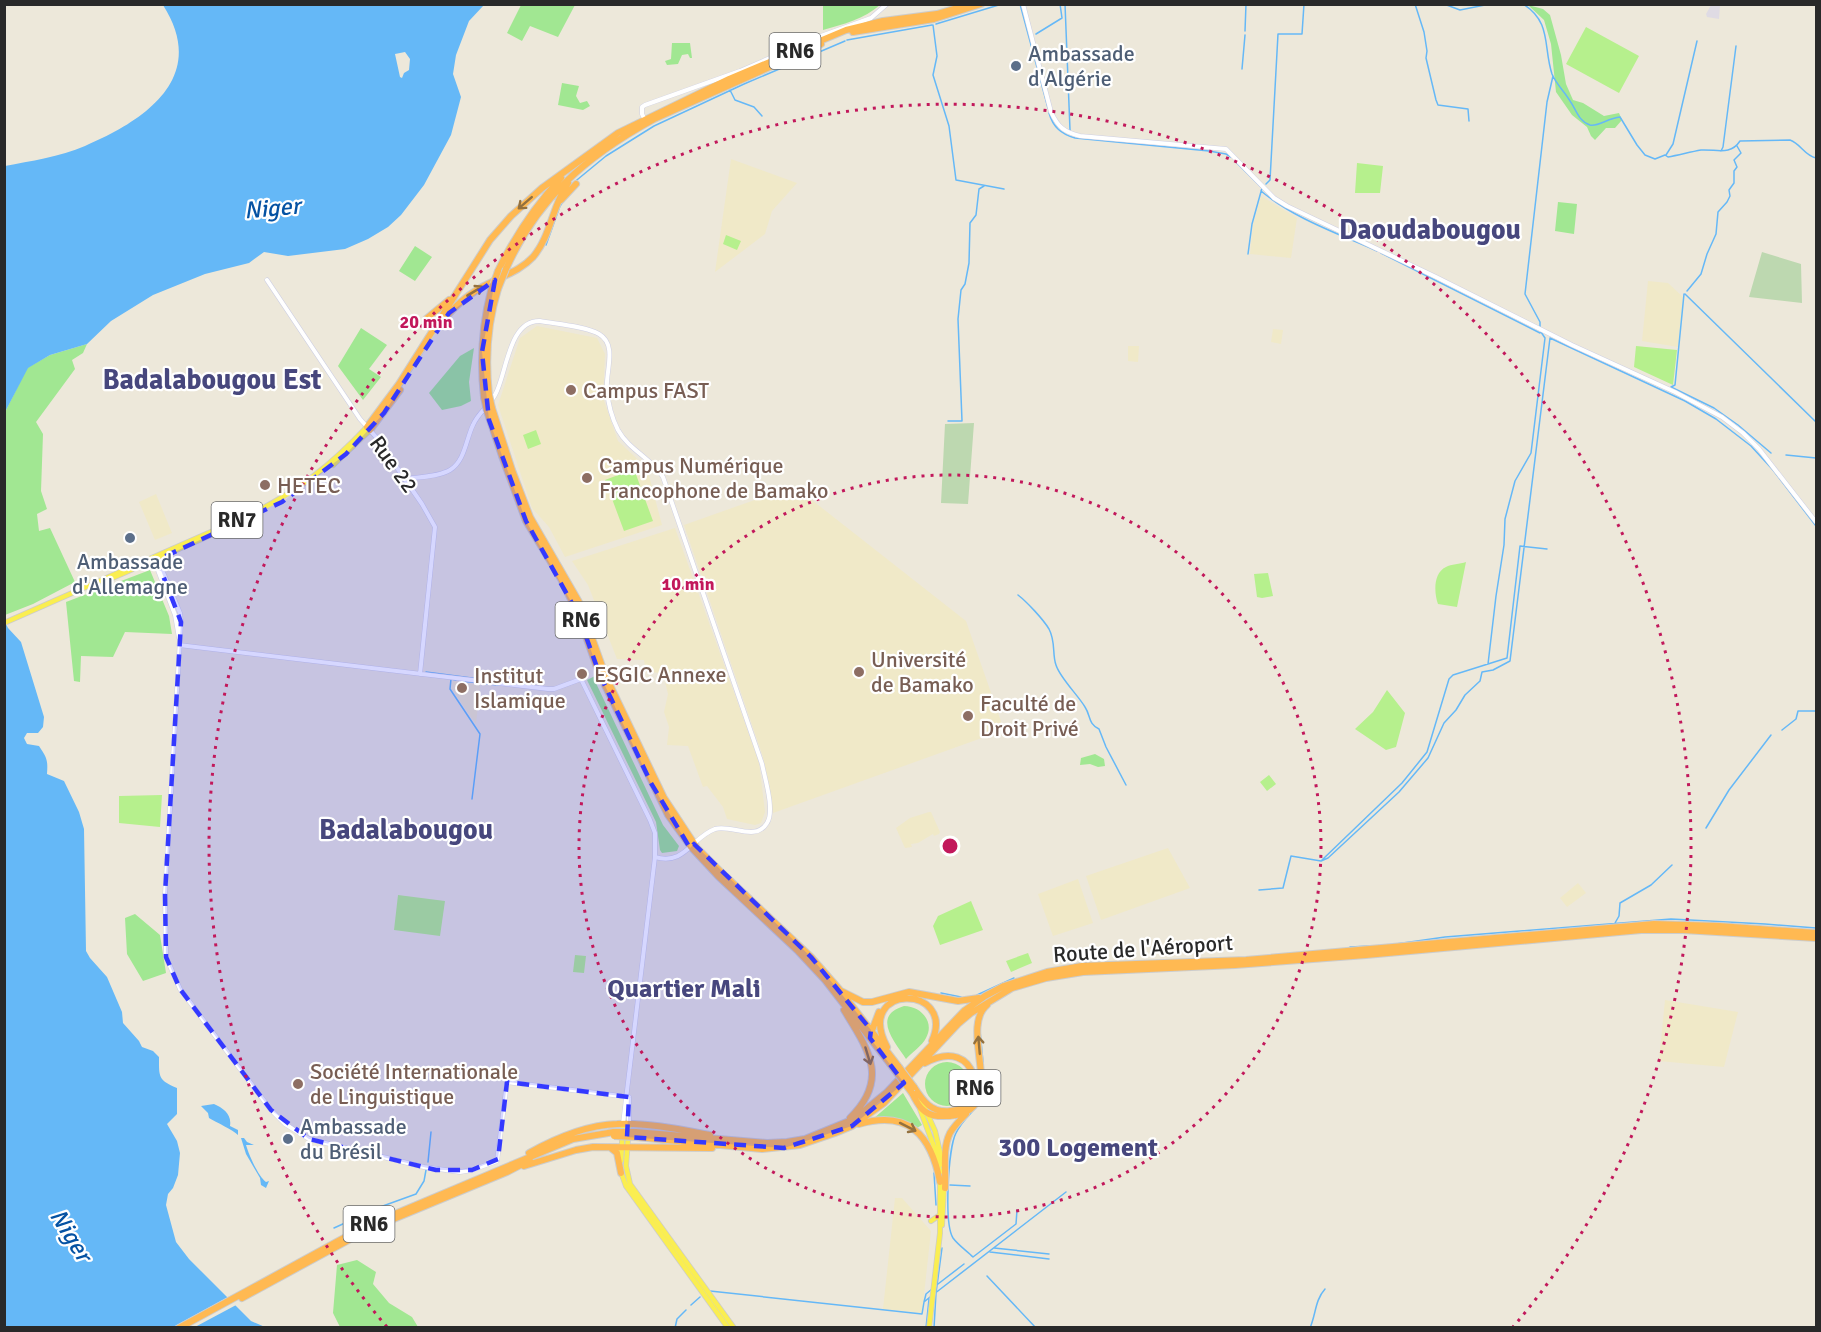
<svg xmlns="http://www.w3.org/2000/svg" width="1821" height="1332" viewBox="0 0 1821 1332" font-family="Signika,sans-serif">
  <rect width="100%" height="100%" fill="#ede8da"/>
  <path fill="#dfdbe4" d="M1711,5L1720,6L1719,19L1707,17L1706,14Z"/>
  <path fill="#f0e9c8" d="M731,159L797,183L772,211L765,234L715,272Z
    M1261,196L1297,218L1291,258L1250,254L1253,225Z
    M1648,281L1668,283L1683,297L1678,347L1642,341Z
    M537,326L597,338L605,354L603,398L618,441L647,468L662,525L565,557L549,527L532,508L498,405L520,338Z
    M1273,329L1283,330L1281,344L1271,342Z
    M1128,346H1139L1138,362L1128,361Z
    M794,486L966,621L1004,730L773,813L763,757L684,525Z
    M156,494L172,533L155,540L139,502Z
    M675,528L759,762L765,812L761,823L755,825L727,819L723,807L707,786L703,787L688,746L667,745L669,727L664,712L668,694L663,673L646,672L644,660L617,659L588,585L572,561Z
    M453,681L480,685L476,724L452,689Z
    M929,812H931L940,832L939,834L934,836L933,834L918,843L911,844L912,847L905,848L896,828L910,818Z
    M1168,848L1190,888L1101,920L1086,876Z
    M1078,879L1093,923L1053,936L1038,894Z
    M1578,883L1586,893L1567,907L1560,898Z
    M1665,1000L1738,1012L1724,1067L1659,1061Z
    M895,1198H902L931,1231L922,1313L883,1309Z"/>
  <path fill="#a1e792" d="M521,5V4L575,5L558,37L530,26L522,41L507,33Z
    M823,5V4L880,5C864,19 844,24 823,30Z
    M1528,5L1543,9L1550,15L1561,55L1566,84L1573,100L1583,103L1604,116L1619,113L1622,120L1615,128H1606L1595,140L1591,136L1587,127L1572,115L1556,92L1551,44L1544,20Z
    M672,43H690L692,58H690L688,54L682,55L678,64L667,65L665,61L671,59Z
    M562,83L579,86L576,96L580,103L587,101L590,106L583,110L558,105Z
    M1558,202L1577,204L1574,234L1555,231Z
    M415,246L432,257L415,281L399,271Z
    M361,328L387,345L369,369L381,377L363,400L338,366Z
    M87,344L83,353L72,360L75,369L36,422L43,434L41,491L47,509L37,514L39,531L50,528L75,582L33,604L5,615V412L27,368L50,355Z
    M474,348L469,382L471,401L461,406L442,410L429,393L460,356Z
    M150,570L169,616L172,634L125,632L113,657L81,656L80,682L74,681L66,602Z
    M595,676V681L663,825L679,846L677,851L662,853L660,850L656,822L587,680Z
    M1095,754L1104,759L1105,766L1098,767L1090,764L1080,765L1081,758Z
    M135,914L160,935L166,973L143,981L127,954L125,918Z
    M904,1006C921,1006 935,1022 926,1038C922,1046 912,1052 906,1059C895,1042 871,1016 904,1006Z
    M925 1084a22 22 0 1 1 44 0a22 22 0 1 1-44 0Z
    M903,1093L922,1125L917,1128L907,1122L873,1119Z
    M357,1260L376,1272L373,1284L389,1303L412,1317L418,1327H340L333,1313L337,1265Z"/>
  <path fill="#bdd8b0" d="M1762,252L1801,264L1802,303L1749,297Z
    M974,423L968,504L941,503L945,424Z"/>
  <path fill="#b6f08d" d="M1586,27L1639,56L1619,93L1566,64Z
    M1357,163L1383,166L1380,193H1355Z
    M726,235L741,241L737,250L723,244Z
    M1636,346L1677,350L1673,385L1634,367Z
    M536,430L541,444L528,449L523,435Z
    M634,469L653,521L624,531L605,480Z
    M1466,562L1457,607L1438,604C1434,593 1433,573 1446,567C1451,564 1460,564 1466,562Z
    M1268,573L1273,596L1262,598L1257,597L1254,574Z
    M1387,690L1405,713L1396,747L1386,750L1355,729L1373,712Z
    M1269,775L1276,784L1267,791L1260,782Z
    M162,795L160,827L119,823V796Z
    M398,895L445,901L440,936L394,930Z
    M971,901L983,930L940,945L933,926L938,916Z
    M1028,953L1032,963L1011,972L1006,961Z
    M575,955L586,956L584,973L573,972Z"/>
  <path fill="#65b8f7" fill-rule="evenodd" d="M163,5H484L469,21L456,55L453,74L461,97L451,135L424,185L401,215L388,227L368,239L345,249L288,256L264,252L249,263L205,274L153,295L111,321L87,344L50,355L28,368L5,412V166C30,161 60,157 85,146C146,120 209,77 163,5ZM405,52L410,59L409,70L404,73L402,78L400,77L395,54Z
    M4,620L8,628L21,642L44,717L43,727L38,733H27L24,738L27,744L39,746C47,758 48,760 47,774L64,781L79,812L84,829L86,951L90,958L107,977L122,1012L123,1023L139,1041L142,1047L153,1051L159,1057C159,1077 158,1080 177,1088V1114L167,1124L177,1141L180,1153L178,1175L173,1188L168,1194L166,1205L176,1242L189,1259L251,1321L265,1327H5Z
    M214,1104C223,1108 232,1114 230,1126L238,1130V1135C233,1130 216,1122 209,1118L208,1113L201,1106Z
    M241,1138H244L247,1142L254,1145H246C249,1155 258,1176 266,1182L269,1181L266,1188L261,1185L260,1178L246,1154Z"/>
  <path fill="#ede8da" d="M230,1296L238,1304L195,1327H173Z"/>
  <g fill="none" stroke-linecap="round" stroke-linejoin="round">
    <path stroke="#65b8f7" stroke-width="1.5" d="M1020,4L1048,108
      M1065,4L1070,130
      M1408,4H1413
      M1415,4L1424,32L1427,51L1426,58L1436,100L1438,105L1468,109L1469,121
      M1444,4L1460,10L1490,4
      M1523,4C1552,22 1543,47 1552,74C1556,84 1565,92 1570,101C1576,109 1578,121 1590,125C1598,127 1608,118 1620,117L1637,145L1645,155L1655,159L1665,155L1668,157C1679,155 1690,152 1701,150C1717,149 1730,156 1740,141L1790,140C1801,144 1804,155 1816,158
      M936,24L1002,4
      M933,25L937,56L933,75L949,126L956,180L1004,189
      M1245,31L1246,4
      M1036,34L1062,18L1060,4
      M847,40L932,25
      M1242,69L1245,35
      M730,90L735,100L754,107L762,116
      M1049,113C1053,127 1061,134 1075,138L1209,151L1226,154L1231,157
      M1721,151L1723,147L1736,46
      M1666,155L1673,144L1697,41
      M1236,162L1262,188L1252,224L1248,254
      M572,184L606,156L654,126L744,84L845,41
      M1266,184L1270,180L1278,34H1302L1304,4
      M1261,191C1295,219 1337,233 1377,251
      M546,245L560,206L565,199
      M1381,253L1540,333
      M1687,291L1701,274L1707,254L1716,234L1718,212L1727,202L1730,196L1729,190L1734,183V171L1737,167L1734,160L1741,153L1737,146
      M1684,294L1675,385L1671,387L1714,408L1738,425L1771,453
      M1685,294L1816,422
      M1540,327V322L1525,294L1547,102L1553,76
      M948,421H962L958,319L961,290L965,284L969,263L970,223L976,215L979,189L984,186
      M1786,455L1816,458
      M1018,595C1027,602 1043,619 1049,629C1056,642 1052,655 1056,665C1060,678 1078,695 1085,707C1091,716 1088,724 1099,729L1106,747L1126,785
      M1488,664L1496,596L1504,545L1505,519L1515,481L1531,453L1545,338L1541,332
      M426,672L502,682
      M456,680L451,679L450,689L480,734L472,799
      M461,681L498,685
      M1782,730L1796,719L1798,711H1816
      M1706,828L1729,790L1771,735
      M1322,860L1402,783L1427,752L1449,679L1453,675L1507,658L1520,546L1547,549
      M1259,890L1283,888L1291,856L1321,861L1328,858L1399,792L1428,758L1444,723L1456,710L1465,695L1480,681L1482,672L1493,670L1510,661L1550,338L1685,401L1716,419L1751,446L1773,470L1816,526
      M1615,923L1619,916L1620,903L1651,885L1672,865
      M1396,944L1445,937L1671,919L1765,924L1816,928
      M1350,947L1370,946
      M941,993L961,997
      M977,995L1014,978
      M980,1031L983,1062
      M984,1073C991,1106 968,1108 956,1133C948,1148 944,1224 953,1238C958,1245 967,1251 973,1257L1016,1224L1017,1210
      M428,1162L431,1132
      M934,1173L936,1205
      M950,1185L970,1186
      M369,1211L416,1194L424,1181L426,1170
      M334,1228L367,1213
      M994,1248L1049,1254
      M990,1252L1049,1259
      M987,1276L1036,1328
      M938,1284L964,1264
      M710,1291L922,1314L924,1302L930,1297
      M934,1294L1066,1192
      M924,1302L926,1294L932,1289
      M691,1305L700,1297
      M675,1328L677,1319L686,1310
      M926,1328L929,1299
      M934,1328L936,1293L942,1248
      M1310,1328C1316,1314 1315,1300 1325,1289"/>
    <defs>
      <path id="secondary" d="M1023,4L1051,112C1058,127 1064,132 1080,136L1226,149L1274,198L1287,206L1436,277L1572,345L1675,392L1722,417L1743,433L1759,449L1816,522
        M645,120L642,114V107L645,105L740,71L821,36L871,18L887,4
        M267,280L360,419L376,437L422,504L435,527L420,674
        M405,479C419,477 438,477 450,470C465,461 466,439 473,425C478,413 489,406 495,395C507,374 508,320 540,321C556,324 585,326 599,334C618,345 605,372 607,390C608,403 612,418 618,430C629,450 651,458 663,477L762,764C765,779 775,811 767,823C756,842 731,824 715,829C692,837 685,866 655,857
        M153,557L175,615L179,638
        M157,558L180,613L181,622L165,894L166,957L180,989L271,1110L285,1124L309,1139L424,1167L460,1172L472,1170L497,1161L507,1082L629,1097
        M179,645L548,689H554L581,679L650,820L655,833V857L623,1124
        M629,1123V1098"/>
      <path id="primary" d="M333,465L370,430
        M110,579L245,520
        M4,623L254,513C302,488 330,466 367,427
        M921,1100L935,1131L943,1165
        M920,1109L936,1152L940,1172
        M629,1124L626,1166L630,1184L734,1328
        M621,1161L623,1124
        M621,1172L626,1186L728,1328
        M931,1221L940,1215
        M942,1225L944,1186
        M929,1328L940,1233V1181"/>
      <path id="highway" d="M853,32L934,19L981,4
        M561,200L576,184
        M506,269C538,198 585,157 654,119L821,44
        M498,271C515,236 534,207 561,178
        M426,319L449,300
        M438,327C452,308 468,293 490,283C505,275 521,270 533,257C551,236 552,206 568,183
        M489,395C485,358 487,324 498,289
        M484,397C480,361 482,326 491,291
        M492,408L512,470L530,517L579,602L606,677L664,798L697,848L721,872L811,957L839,989L899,1067
        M487,411L502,456L526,521L561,579L578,614L599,673L668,815L691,847L718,876L797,950L825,980L894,1069
        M367,427L399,384L490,240L511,216L542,188L618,133L729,79L846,30L883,21L937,14L970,4
        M370,430L400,390
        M841,991L863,1002H872L909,992L958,1001L979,998
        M844,1010C868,1049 890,1079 850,1118
        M871,1033L879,1012
        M887,1047C853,983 957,984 932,1041
        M914,1087C923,1101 931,1113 950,1111C991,1109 979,1033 925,1063
        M912,1093C918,1105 923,1115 938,1116C1019,1120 955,1032 987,1005
        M859,1124C908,1110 931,1134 940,1182
        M635,1132L767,1143L787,1142L805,1139L854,1119L887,1092L964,1011L985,996L1004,986L1047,972L1082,966L1246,960L1654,924L1719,926L1816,933
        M636,1137L762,1149L800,1145L835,1133L852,1126L884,1103L958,1024L971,1013L1012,988L1046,978L1083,972L1235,965L1366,955L1641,930H1683L1816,938
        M612,1149L617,1153L621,1173
        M529,1153C556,1138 586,1125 617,1124C644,1122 683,1130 710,1135
        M524,1166L576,1150L593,1147L712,1148
        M945,1188C946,1171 942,1149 950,1133C954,1126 960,1120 966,1114
        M242,1298L367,1230L507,1172L530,1160
        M179,1328L364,1227L573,1139L614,1132"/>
    </defs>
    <use href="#secondary" stroke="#cfd0e3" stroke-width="5"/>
    <use href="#primary" stroke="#ccc" stroke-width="6"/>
    <use href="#highway" stroke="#ccc" stroke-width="8"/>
    <use href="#secondary" stroke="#fff" stroke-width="4"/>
    <use href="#primary" stroke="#faee51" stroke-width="4.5"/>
    <use href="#highway" stroke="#ffb952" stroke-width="6"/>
    <defs>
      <path id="highway-bridge" d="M498,289L506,269
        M491,291L498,271
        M489,395L492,408
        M484,397L487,411
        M899,1067L914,1087
        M894,1069L912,1093
        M614,1132H635
        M614,1136L636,1137"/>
    </defs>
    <use href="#highway-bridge" stroke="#ccc" stroke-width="8" stroke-linecap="butt"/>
    <use href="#highway-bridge" stroke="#ffb952" stroke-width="6"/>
  </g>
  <defs><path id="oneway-shaft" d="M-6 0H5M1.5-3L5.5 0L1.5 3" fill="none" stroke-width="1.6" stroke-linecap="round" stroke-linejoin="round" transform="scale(1.5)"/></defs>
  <g stroke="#94713e">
    <use href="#oneway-shaft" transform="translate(525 203) rotate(139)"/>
    <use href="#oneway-shaft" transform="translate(475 291) rotate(-31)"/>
    <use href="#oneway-shaft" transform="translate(979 1045) rotate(-95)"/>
    <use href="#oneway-shaft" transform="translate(868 1056) rotate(73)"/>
    <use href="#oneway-shaft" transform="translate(908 1127) rotate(27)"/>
  </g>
  <path fill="#3439ff" fill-opacity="0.2" stroke="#3439ff" stroke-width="4.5" stroke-dasharray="12 8" stroke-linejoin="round" d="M495,280L482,352L489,420L526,521L578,614L599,673L651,783L690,848L694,844L811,957L871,1030L870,1038L904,1083L852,1126L784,1148L627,1137L629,1097L507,1082L498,1159L472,1170H436L309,1139L271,1110L180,989L166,957L165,894L181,622L157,560L282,502L346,454L384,413L449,313Z"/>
  <g fill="none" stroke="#c2185b" stroke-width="3" stroke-dasharray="3 6">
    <circle cx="950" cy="846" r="371"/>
    <path d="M387 1327A741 741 0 1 1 1513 1327"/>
  </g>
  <g fill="#5c6f8a" stroke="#fff" stroke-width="2">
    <circle cx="1016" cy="66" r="6"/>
    <circle cx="130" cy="538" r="6"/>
    <circle cx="288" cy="1139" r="6"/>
  </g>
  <g fill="#8d6e63" stroke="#fff" stroke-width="2">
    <circle cx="571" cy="390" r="6"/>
    <circle cx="587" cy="478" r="6"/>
    <circle cx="265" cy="485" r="6"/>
    <circle cx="859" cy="672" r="6"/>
    <circle cx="582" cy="674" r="6"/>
    <circle cx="462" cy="688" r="6"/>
    <circle cx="968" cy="716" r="6"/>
    <circle cx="298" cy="1084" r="6"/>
  </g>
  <g text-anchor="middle" stroke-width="4.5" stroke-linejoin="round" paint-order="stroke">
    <g fill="#fff" stroke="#696969" stroke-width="1.5">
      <rect x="769.5" y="33" width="51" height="36" rx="4.5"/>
      <rect x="211.5" y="502" width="51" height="36" rx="4.5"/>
      <rect x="555.5" y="602" width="51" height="36" rx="4.5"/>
      <rect x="949.5" y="1070" width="51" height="36" rx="4.5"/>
      <rect x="343.5" y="1206" width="51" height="36" rx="4.5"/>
    </g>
    <g font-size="21" font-weight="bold" fill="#292929">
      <text x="795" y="58">RN6</text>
      <text x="237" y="527">RN7</text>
      <text x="581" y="627">RN6</text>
      <text x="975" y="1095">RN6</text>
      <text x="369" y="1231">RN6</text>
    </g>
    <g font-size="22" fill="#4e5e75" stroke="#fff" text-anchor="start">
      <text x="1028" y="61">Ambassade<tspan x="1028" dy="25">d'Algérie</tspan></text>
      <text x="130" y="569" text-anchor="middle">Ambassade<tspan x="130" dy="25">d'Allemagne</tspan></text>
      <text x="300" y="1134">Ambassade<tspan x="300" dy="25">du Brésil</tspan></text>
    </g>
    <g font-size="22" fill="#785e54" stroke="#fff" text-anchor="start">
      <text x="583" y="398">Campus FAST</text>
      <text x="599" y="473">Campus Numérique<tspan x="599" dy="25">Francophone de Bamako</tspan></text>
      <text x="277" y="493">HETEC</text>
      <text x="871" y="667">Université<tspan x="871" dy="25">de Bamako</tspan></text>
      <text x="594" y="682">ESGIC Annexe</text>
      <text x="474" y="683">Institut<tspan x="474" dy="25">Islamique</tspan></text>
      <text x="980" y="711">Faculté de<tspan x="980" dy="25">Droit Privé</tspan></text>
      <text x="310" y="1079">Société Internationale<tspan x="310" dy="25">de Linguistique</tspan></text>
    </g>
    <g font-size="22" fill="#292929" stroke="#fff">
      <text transform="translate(394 464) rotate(54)" y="8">Rue 22</text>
      <text transform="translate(1143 948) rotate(-4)" y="8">Route de l'Aéroport</text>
    </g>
    <g font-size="24" font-style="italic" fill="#0452a3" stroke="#fff">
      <text transform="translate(272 208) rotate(-5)" y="8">Niger</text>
      <text transform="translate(71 1235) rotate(58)" y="8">Niger</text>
    </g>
    <g font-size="26" font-weight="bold" fill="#47477d" stroke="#fff">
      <text x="684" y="997">Quartier Mali</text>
      <text x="1078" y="1156">300 Logement</text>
    </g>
    <g font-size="28" font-weight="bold" fill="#47477d" stroke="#fff">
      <text x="1430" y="239">Daoudabougou</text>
      <text x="212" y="389">Badalabougou Est</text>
      <text x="406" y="839">Badalabougou</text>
    </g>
  </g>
  <circle cx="950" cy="846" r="9" fill="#c2185b" stroke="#fff" stroke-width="3"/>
  <g font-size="18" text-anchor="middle" font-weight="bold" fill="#c2185b" stroke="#fff" stroke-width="4.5" stroke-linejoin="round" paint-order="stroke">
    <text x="426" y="328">20 min</text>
    <text x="688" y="590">10 min</text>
  </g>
  <rect width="1821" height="1332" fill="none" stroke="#292929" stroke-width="12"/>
</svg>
